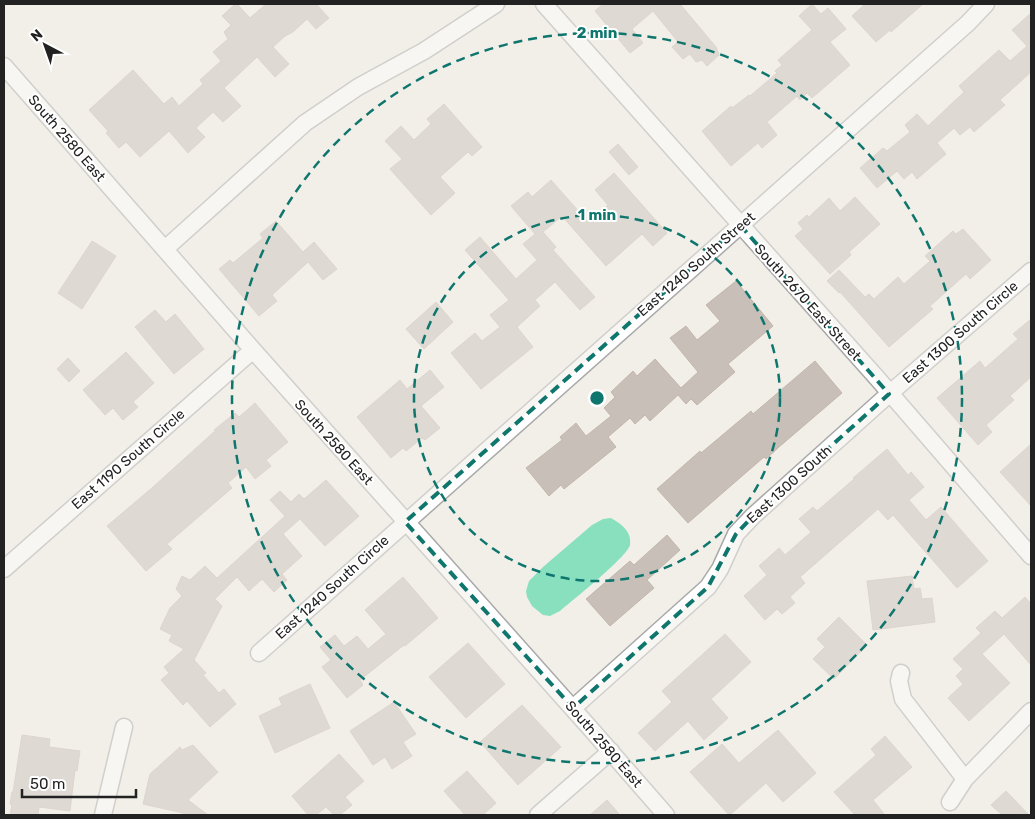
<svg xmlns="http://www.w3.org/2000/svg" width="1035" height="819" viewBox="0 0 1035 819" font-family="Rubik,sans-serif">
  <rect width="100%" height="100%" fill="#f2efe9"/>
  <path fill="#88e0be" d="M611,518C621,524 632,531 630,545C627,557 573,600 560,611L550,616L543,615L532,606L527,597L526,591L529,581L543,567L592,525L603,519Z"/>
  <path fill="#c7bfb8" stroke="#c4b6ab" d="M235,4H237L250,18L266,4H316L329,18L316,29L307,19L293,32L285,36L273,47L289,64L275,77L257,57L224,88L241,106L223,122L213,112L196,128L205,137L188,153L169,131L140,157L126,142L119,148L106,133L108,131L89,110L133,70L164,104L172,97L179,106L203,84L200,80L221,61L213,52L228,39L224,32L231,25L222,16Z
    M603,4H680L716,47L719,55L707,66L702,60L696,62L690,54L683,59L672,47L678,42L653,11L632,29L643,43L630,53L595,11Z
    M812,4L821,14L828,8L846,29L830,42L850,65L812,98L807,93L800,100L797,96L767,122L777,135L762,148L758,143L731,166L702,131L731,106L732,108L749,95L750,96L777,73L775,71L782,65L778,60L812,30L799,16Z
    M865,4H923L891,32L890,30L876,42L852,16Z
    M1031,13V72L1000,100L1005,105L974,132L970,127L960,135L954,128L937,143L946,154L917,179L912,172L904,179L897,171L877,188L860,168L883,148L887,151L910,132L905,125L917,114L928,126L964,92L959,86L999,50L1010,61L1027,46L1012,30Z
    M444,104L482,147L472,156L468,152L440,177L455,193L431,215L390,169L402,159L385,141L401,126L414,140L431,124L427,119Z
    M618,144L638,167L629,175L609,152Z
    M614,173L667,233L653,246L642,234L606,266L562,216L543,232L556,247L553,250L595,297L580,310L555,282L535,300L540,306L517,327L533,347L481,389L451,353L475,333L482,341L500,327L490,315L509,300L465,250L480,237L516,279L537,260L523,244L535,234L511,206L528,192L532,197L551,180L588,222L608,205L595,190Z
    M855,197L880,224L849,252L851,255L830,274L795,236L803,229L798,223L807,215L809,217L829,198L840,211Z
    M276,221L303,252L314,242L337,269L323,280L308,262L272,295L277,301L259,316L219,269L230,260L233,263L263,238L260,234Z
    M963,229L991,260L970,279L966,274L930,306L933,309L889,347L840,292L839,293L827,281L839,270L865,297L869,294L874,299L898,277L904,284L930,261L925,256L953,231L956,234Z
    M92,241L116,256L82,309L58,293Z
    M736,281L773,326L728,364L735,372L697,405L691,399L686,404L678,395L650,421L645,415L635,424L630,418L608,437L616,447L564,489L561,485L549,496L526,468L562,440L560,437L576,423L586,436L611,416L604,408L615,397L611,392L633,371L637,376L655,359L681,388L698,372L670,338L686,326L697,340L720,321L706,305Z
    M436,302L453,322L424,349L406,329Z
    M155,310L166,322L175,314L204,349L174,374L135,327Z
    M1031,319V377L1010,396L1014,400L986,425L992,432L978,445L937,398L980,361L985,368L1018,339L1013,334Z
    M126,352L154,383L133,402L138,407L123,420L113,408L105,415L83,390Z
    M68,358L80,371L69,382L57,369Z
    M815,361L842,393L779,447L766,459L764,457L688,523L657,489L700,451L701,453L751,411L753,414Z
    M430,370L444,387L421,406L440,428L425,440L422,438L406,451L403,448L391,458L357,417L400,380L407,389Z
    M255,403L288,442L266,460L271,466L255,479L246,467L228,483L232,488L167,544L172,549L146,571L107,526L153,487L215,431L214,430L235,413L239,417Z
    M1031,444V506L1000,472Z
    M887,449L908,475L911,472L924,487L909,500L926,520L941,507L988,561L957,588L893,515L888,520L878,509L800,577L805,583L790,597L795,603L782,614L777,609L765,620L744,596L767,575L759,566L779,548L785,555L811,532L799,519L813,507L817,511L854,479L853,478Z
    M326,480L359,516L325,546L300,519L283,534L302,556L282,574L287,580L274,592L262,579L249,591L237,577L215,599L222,606L194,660L206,673L203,675L219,693L224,689L236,704L210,727L187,701L183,705L161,680L169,673L164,667L184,649L169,641L172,635L160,629L170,608L182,596L176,589L182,576L190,580L205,566L217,578L285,516L270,500L280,491L291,502L299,494L304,499Z
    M667,535L680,550L647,580L654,588L610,626L586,599L630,561L634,565Z
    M912,576L914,589L920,588L922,599L932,598L935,622L873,630L867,581Z
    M403,577L438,618L405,646L404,645L360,680L363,685L347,698L322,667L331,660L320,647L335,635L344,646L357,636L368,649L386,634L365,610Z
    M1025,597L1031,604V665L1004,634L982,654L1010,683L969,721L948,698L963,684L956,676L963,669L953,659L981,633L976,628L995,611L1002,618Z
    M839,617L867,645L834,679L813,659L825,647L817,639Z
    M725,634L751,662L711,699L728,718L704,740L688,721L655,751L638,733L672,702L662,691Z
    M468,643L505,684L466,718L429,677Z
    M310,684L330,728L275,753L259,716L282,705L279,698Z
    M394,702L416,734L403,742L412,756L392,769L385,757L373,765L350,731Z
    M522,705L561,747L518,785L480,742Z
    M778,730L816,773L783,802L766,783L730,815H729L690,772L722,744L739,763Z
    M22,735L50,739L49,747L80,751L77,771L75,770L70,811L39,807L38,815H10L12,805L10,804L12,792H13Z
    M885,736L912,767L873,800L885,815H855L834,792L876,755L871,749Z
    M193,745L218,772L188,800L208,815H183V813L143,804L150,774L180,747L182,750Z
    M339,754L364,781L345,797L352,805L340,815H334L326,807L316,815H308L292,796Z
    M467,771L496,803L483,815H465L444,791Z
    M1006,791L1029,815H1002L991,805Z
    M607,800L620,815H590Z"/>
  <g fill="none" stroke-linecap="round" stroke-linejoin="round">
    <defs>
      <path id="minor" d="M544,4L877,378L1031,556
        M4,66L253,350L590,728L666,815
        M165,249L305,123L358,87L424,51L496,4
        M4,569L253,350
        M259,653L968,23L986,4
        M901,673L899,681L903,699L965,779
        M573,708L708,587L720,569L736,534L753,516L889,394L1031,271
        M950,802L965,779L1031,711
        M103,815L124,727
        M538,815L611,751"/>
    </defs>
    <use href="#minor" stroke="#a9a9a9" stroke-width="19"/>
    <use href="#minor" stroke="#fff" stroke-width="16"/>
  </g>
  <path d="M0 0H1035V819H0ZM740,225L889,394L753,516L736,534L708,587L573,708L405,522Z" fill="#f2efe9" fill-opacity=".55" fill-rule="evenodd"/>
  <path fill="none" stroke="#0f766e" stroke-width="4" stroke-dasharray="10 6" stroke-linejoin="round" d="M740,225L889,394L753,516L736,534L708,587L573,708L405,522Z"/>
  <g fill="none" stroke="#0f766e" stroke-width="2.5" stroke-dasharray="9 6">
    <circle cx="597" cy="398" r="183"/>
    <circle cx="597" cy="398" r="365"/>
  </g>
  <g text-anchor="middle" stroke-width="4" stroke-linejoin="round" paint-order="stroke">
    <g font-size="14" fill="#222" stroke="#fff">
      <text transform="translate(67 138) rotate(49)" y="5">South 2580 East</text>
      <text transform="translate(696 264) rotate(-41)" y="5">East 1240 South Street</text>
      <text transform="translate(808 302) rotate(48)" y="5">South 2670 East Street</text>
      <text transform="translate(960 332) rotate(-41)" y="5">East 1300 South Circle</text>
      <text transform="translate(334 442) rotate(48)" y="5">South 2580 East</text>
      <text transform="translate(128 459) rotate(-41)" y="5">East 1190 South Circle</text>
      <text transform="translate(789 484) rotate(-42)" y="5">East 1300 SOuth</text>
      <text transform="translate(332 587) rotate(-42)" y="5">East 1240 South Circle</text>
      <text transform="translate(604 744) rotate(49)" y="5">South 2580 East</text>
    </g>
  </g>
  <circle cx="597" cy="398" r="8" fill="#0f766e" stroke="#fff" stroke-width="2.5"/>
  <g font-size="15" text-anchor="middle" font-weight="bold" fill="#0f766e" stroke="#fff" stroke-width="4" stroke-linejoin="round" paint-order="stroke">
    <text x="597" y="38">2 min</text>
    <text x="597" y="220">1 min</text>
  </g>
  <rect width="1035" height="819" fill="none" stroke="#222222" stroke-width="10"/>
  <g transform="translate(45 45) rotate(319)" stroke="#ffffff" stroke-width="4" paint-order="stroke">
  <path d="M0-4L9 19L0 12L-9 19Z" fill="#222222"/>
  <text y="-8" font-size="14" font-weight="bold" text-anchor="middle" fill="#222222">N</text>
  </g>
  <path d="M22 789v8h114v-8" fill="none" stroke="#222222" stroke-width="2.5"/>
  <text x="30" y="789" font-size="15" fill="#222222" stroke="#ffffff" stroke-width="4" paint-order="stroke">50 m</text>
</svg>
